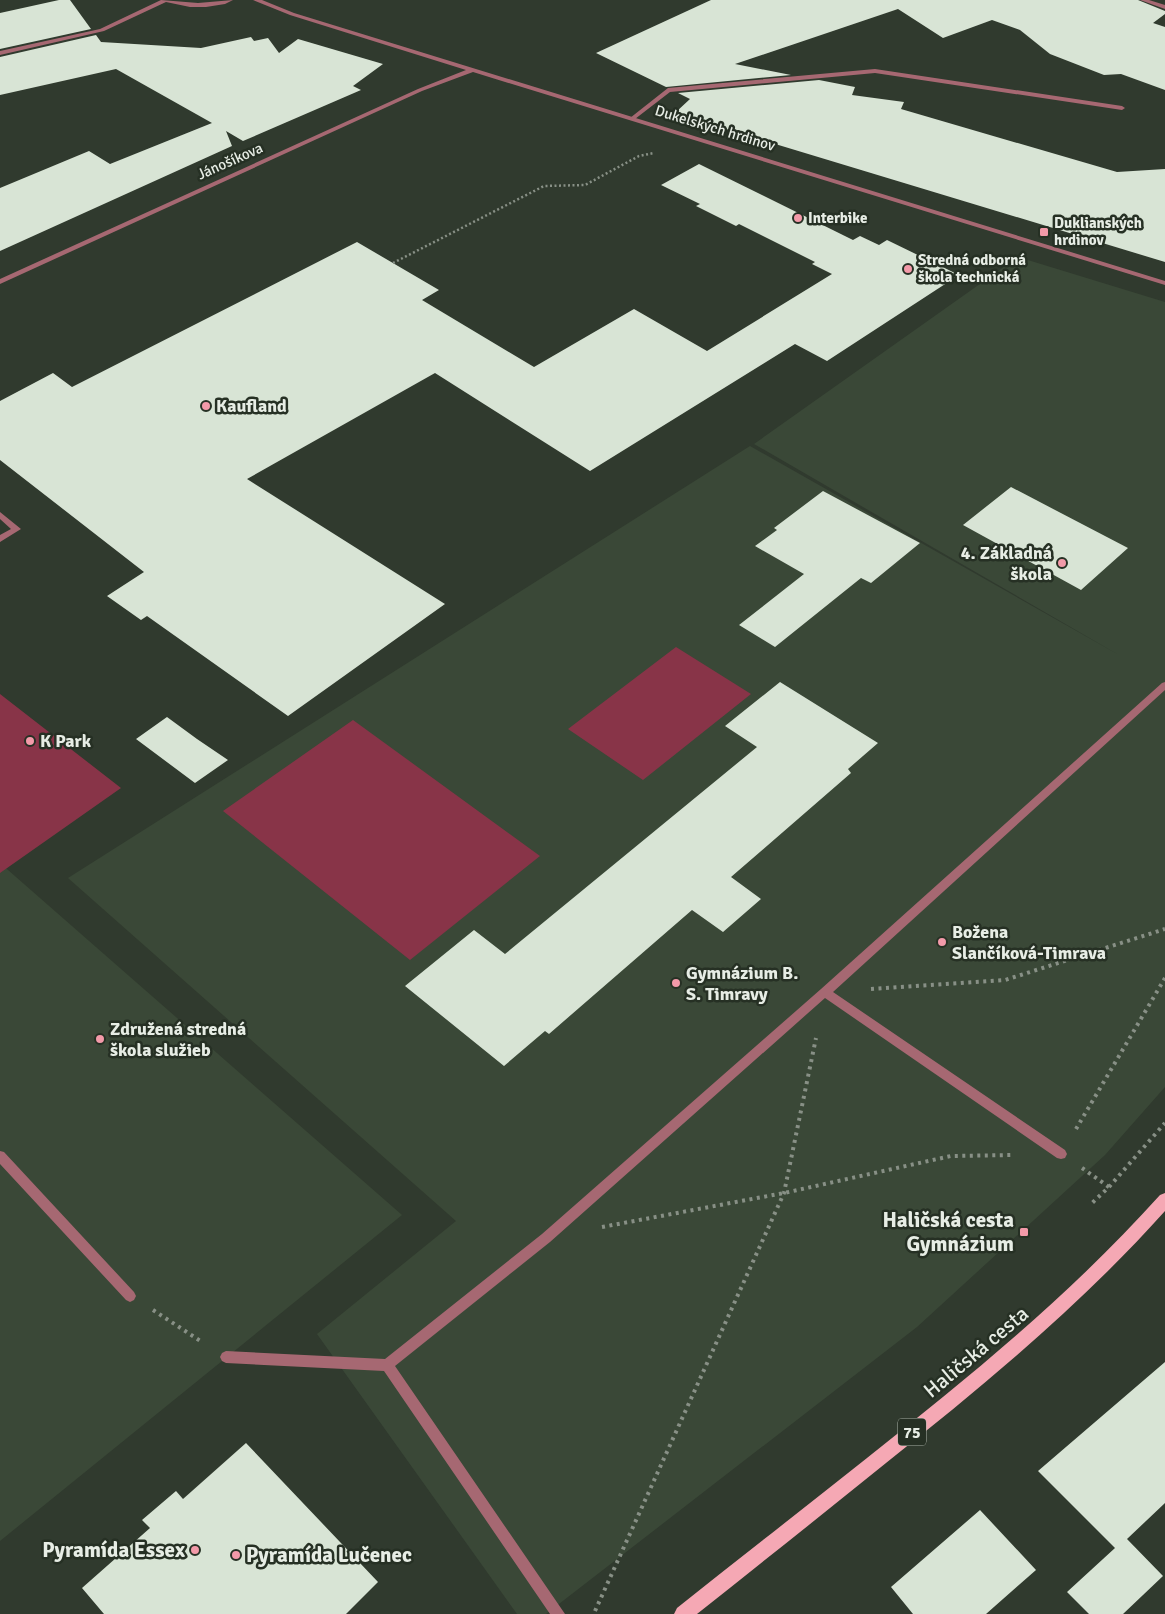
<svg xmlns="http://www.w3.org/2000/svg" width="1165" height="1614" viewBox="0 0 1165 1614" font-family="Signika,sans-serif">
  <rect width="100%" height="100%" fill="#303a2e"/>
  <path fill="#3a4837" d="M1018,257L1165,302V1087L1105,1155L917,1327L546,1614H517L317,1334L456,1221L68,878L750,446L1119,655L754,444Z
    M0,863L402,1215L0,1541Z"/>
  <path fill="#883448" d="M676,647L751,694L643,780L568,729Z
    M0,694L121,788L0,873Z
    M353,720L540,856L410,960L223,811Z"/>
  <path fill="#d8e4d5" d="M59,0H70L91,29L0,49V13Z
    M711,0H1138L1165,11V14L1153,23L1165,27V90L1121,74L1104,75L1050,54L1020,30L992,20L943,38L898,9L735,64L791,75L666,87L596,53Z
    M96,35L101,42L201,48L251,37L254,41L268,38L279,53L298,39L383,64L353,86L361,90L243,141L226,131L232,146L0,251V188L89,151L110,164L212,123L116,69L0,95V57Z
    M819,80L855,87L852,95L904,102L901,109L1117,172L1165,169V262L703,122L705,121L676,112L690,99L678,93Z
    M699,164L853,240L860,236L879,245L887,240L959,275L827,361L795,344L590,471L435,373L247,479L445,604L288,716L147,616L141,620L107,596L144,572L0,460V401L53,373L72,387L357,242L439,290L422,300L534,367L634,309L707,351L832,274L812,264L815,262L739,224L736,226L696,206L700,204L661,185Z
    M1011,487L1128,548L1081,590L963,525Z
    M823,491L920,543L871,583L861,578L775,647L739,625L804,574L755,546L777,530L774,528Z
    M780,682L878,743L848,769L851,773L731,877L761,899L723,932L692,910L549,1034L545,1031L504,1066L405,986L474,930L505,954L757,747L725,726Z
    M167,717L197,739L228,760L195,783L136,739Z
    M1165,1362V1503L1127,1539L1163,1576L1123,1614H1089L1067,1592L1115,1548L1038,1471Z
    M246,1443L378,1582L346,1614H104L82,1588L150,1528L142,1520L176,1491L183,1499Z
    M980,1510L1036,1570L986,1614H913L891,1587Z"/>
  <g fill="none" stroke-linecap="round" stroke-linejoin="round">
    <path stroke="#889086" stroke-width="2.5" stroke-dasharray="2 2.5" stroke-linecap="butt" d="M393,263L544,186L585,185L639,156L654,153"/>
    <path stroke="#889086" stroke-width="4" stroke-dasharray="3 4.5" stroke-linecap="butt" d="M871,989L1005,980L1165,929
      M1076,1129L1165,978
      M1082,1168L1109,1187L1091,1204
      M1109,1187L1165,1123
      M602,1227L784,1193L951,1156L1011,1155
      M153,1310L202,1342
      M595,1611L784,1193L816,1038"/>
    <path fill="#a66872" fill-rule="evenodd" d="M1140,0H1149L1165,5V9Z
      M875,69L1122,106L1125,108L1122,110L875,73L670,92L635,119L630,118L668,88Z
      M0,512L21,529L0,542V535L11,529L0,519Z
      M1165,682V690L833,992L1065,1150L1067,1154L1065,1158L1061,1159L1057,1158L825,998L550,1242L395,1366L565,1614H550L384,1371L226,1363L222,1361L220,1357L222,1353L226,1351L385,1359L542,1234L821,989L1162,683Z
      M0,1151L4,1152L134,1292L136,1296L134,1300L130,1302L126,1300L0,1164Z"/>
    <path fill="#a66872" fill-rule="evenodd" d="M161,0L198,3L233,0L225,4L206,7H190L166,2L104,31L0,55V51L100,29Z
      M253,0H262L294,13L1165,281V285L473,72L422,91L0,284V279L418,89L466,70L290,15Z"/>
    <path fill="#f5a8b4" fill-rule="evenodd" d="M1165,1193V1211C1081,1305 984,1385 886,1463C823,1514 760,1564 697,1614H674L677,1608C740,1558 804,1508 867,1458C971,1376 1071,1294 1160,1195Z"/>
  </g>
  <g fill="#f39aa9" stroke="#263024" stroke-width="2">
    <circle cx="798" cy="218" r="5"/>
    <rect x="1039" y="227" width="10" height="10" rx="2.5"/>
    <circle cx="908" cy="269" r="5"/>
    <circle cx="206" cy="406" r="5"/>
    <circle cx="1062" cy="563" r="5"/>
    <circle cx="30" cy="741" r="5"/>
    <circle cx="942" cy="942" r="5"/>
    <circle cx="676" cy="983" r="5"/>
    <circle cx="100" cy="1039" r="5"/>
    <rect x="1019" y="1227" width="10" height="10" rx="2.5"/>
    <circle cx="195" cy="1550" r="5"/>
    <circle cx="236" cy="1555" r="5"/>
  </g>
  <g text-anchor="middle" stroke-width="5" stroke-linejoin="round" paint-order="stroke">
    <g font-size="15" fill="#e7ede5" stroke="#263024">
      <text transform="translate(715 128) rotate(17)" y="5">Dukelských hrdinov</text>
      <text transform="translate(230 161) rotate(-24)" y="5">Jánošíkova</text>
    </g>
    <g font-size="15" font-weight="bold" fill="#e7ede5" stroke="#263024" text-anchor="start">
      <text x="808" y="223">Interbike</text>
      <text x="1054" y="228">Duklianských<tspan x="1054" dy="17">hrdinov</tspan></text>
      <text x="918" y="265">Stredná odborná<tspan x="918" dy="17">škola technická</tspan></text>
    </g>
    <rect fill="#263024" stroke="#adb4ab" stroke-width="1" x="898" y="1418.5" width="28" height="27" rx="4"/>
    <g font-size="16" font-weight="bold" fill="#e7ede5">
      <text x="912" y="1438">75</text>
    </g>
    <g font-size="18" font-weight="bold" fill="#e7ede5" stroke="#263024" text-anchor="start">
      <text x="216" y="412">Kaufland</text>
      <text x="1052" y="559" text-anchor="end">4. Základná<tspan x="1052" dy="21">škola</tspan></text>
      <text x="40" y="747">K Park</text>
      <text x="952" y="938">Božena<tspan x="952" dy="21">Slančíková-Timrava</tspan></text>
      <text x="686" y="979">Gymnázium B.<tspan x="686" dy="21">S. Timravy</tspan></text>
      <text x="110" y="1035">Združená stredná<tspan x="110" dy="21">škola služieb</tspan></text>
    </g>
    <g font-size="21" font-weight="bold" fill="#e7ede5" stroke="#263024" text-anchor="end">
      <text x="1014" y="1227">Haličská cesta<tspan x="1014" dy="24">Gymnázium</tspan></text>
      <text x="185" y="1557">Pyramída Essex</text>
      <text x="246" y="1562" text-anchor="start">Pyramída Lučenec</text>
    </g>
    <g font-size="21" fill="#e7ede5" stroke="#263024">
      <text transform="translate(976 1352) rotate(-40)" y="7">Haličská cesta</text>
    </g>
  </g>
</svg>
